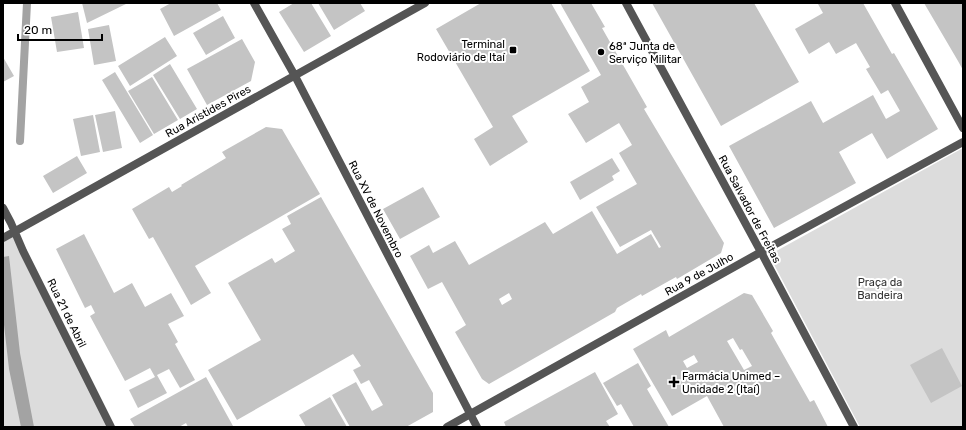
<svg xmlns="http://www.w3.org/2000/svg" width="966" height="430" viewBox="0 0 966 430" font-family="Rubik,sans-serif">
  <rect width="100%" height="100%" fill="#fff"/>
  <path fill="#dcdcdc" d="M963,148V427H860L769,255Z
    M14,235L109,427H3V241Z"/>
  <path fill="#a3a3a3" d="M9,256L20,353L34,427H21L9,369L3,316V257Z"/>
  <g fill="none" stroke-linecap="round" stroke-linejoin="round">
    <path stroke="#a3a3a3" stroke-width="8" d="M20,141L27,3"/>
  </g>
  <path fill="#c4c4c4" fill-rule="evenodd" d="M82,3H128L87,23Z
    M171,3H217L221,10L174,36L160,9Z
    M294,3H311L331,36L304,52L279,12Z
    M318,3H360L365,11L334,30Z
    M481,3H551L590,71L512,116L528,142L490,166L474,139L493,127L436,29Z
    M560,3H591L605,27L602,28L647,107L644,109L724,243L721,253L677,279L676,277L642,296L641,294L617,308L615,312L489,384L482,379L455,332L466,325L442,282L428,289L410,256L429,245L433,253L455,241L469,265L545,222L553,234L592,211L617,254L651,234L659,248L661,247L651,230L620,247L596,207L637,184L619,153L632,145L619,123L586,143L568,114L589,102L581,87L601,75ZM509,293L512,299L502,305L499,299Z
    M652,3H754L799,82L721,126Z
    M821,3H863L892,54L894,53L938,129L887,159L872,133L839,152L856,183L774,228L729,146L811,101L823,123L873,95L886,119L900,111L888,90L881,94L866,69L870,67L856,43L836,54L829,42L809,54L795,29L823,13L818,4Z
    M924,3H963V70L958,61Z
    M78,12L84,48L57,52L51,17Z
    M223,16L235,38L206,55L193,33Z
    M109,25L116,61L94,65L88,29Z
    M165,37L177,56L130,86L118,66Z
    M242,39L255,62L251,81L207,105L187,69Z
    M3,57L14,76L3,82Z
    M170,64L197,109L180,119L153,75Z
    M115,72L153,135L140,143L102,80Z
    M152,77L178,120L154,134L128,91Z
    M115,111L122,148L103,152L95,115Z
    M93,115L100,152L81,156L73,119Z
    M266,127L282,129L320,194L195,266L211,293L191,305L153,237L149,239L132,209L169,187L172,192L182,186L181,185L226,158L222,152Z
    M77,156L87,173L53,193L43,176Z
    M612,158L620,171L612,176L614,180L580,200L570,182Z
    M423,187L440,217L400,239L383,209Z
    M321,197L433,393V412L406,427H350L332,395L356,382L372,411L383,405L369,380L361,384L353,370L361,366L353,354L237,420L208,370L261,340L228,283L272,258L275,263L295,251L282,229L291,224L287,216Z
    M84,234L114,293L132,283L145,307L171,293L184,316L168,324L178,342L175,344L195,380L180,388L169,369L157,375L167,393L138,408L129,390L155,377L150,368L125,381L90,316L95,313L91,305L85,308L56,249Z
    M744,293L752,295L773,331L771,333L810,402L814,400L828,427H724L707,396L672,416L633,349L666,330L669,337ZM733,338L740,350L742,349L752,366L744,370L727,341ZM694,355L698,362L687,368L683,361Z
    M942,348L962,386L931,403L910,365Z
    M638,363L651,386L647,389L669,427H634L621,404L617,406L603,383Z
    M595,372L618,414L606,421L610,427H506L504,422Z
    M206,377L233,426L231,427H188L186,423L179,427H135L130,419Z
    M330,397L347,427H306L299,415Z"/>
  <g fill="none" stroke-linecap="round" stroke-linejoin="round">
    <path stroke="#555" stroke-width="8" d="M254,3L295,76L477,427
      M626,3L761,252L854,427
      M895,3L963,128
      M3,208L11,223L23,251L111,427
      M3,238L425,3
      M447,427L761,252L963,142"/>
  </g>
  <g fill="#000" stroke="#fff" stroke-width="1.5">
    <rect x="509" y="46" width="8" height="8" rx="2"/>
    <circle cx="601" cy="52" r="4"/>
    <path d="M672 376h4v4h4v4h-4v4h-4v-4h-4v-4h4z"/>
  </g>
  <g text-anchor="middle" stroke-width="4" stroke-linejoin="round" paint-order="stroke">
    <g font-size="11" fill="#000" stroke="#fff" text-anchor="start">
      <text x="505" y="48" text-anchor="end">Terminal<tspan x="505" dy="13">Rodoviário de Itaí</tspan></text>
      <text x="609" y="50">68ª Junta de<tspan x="609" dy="13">Serviço Militar</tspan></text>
      <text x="682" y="380">Farmácia Unimed –<tspan x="682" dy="13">Unidade 2 (Itaí)</tspan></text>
    </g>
    <g font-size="11" fill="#000" stroke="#fff">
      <text transform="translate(208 111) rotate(-29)" y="4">Rua Aristides Pires</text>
      <text transform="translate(376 209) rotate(63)" y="4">Rua XV de Novembro</text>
      <text transform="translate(750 209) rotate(62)" y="4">Rua Salvador de Freitas</text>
      <text transform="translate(699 274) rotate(-29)" y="4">Rua 9 de Julho</text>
      <text transform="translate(67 313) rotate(64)" y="4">Rua 21 de Abril</text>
    </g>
    <g font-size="11" fill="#333" stroke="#fff">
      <text x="880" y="286">Praça da<tspan x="880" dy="13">Bandeira</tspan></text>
    </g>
  </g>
  <rect width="966" height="430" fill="none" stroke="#000000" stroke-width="8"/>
  <path d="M18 34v6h84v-6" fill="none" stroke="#000000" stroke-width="2"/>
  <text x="24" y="34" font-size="12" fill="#000000" stroke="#ffffff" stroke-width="3" paint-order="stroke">20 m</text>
</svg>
